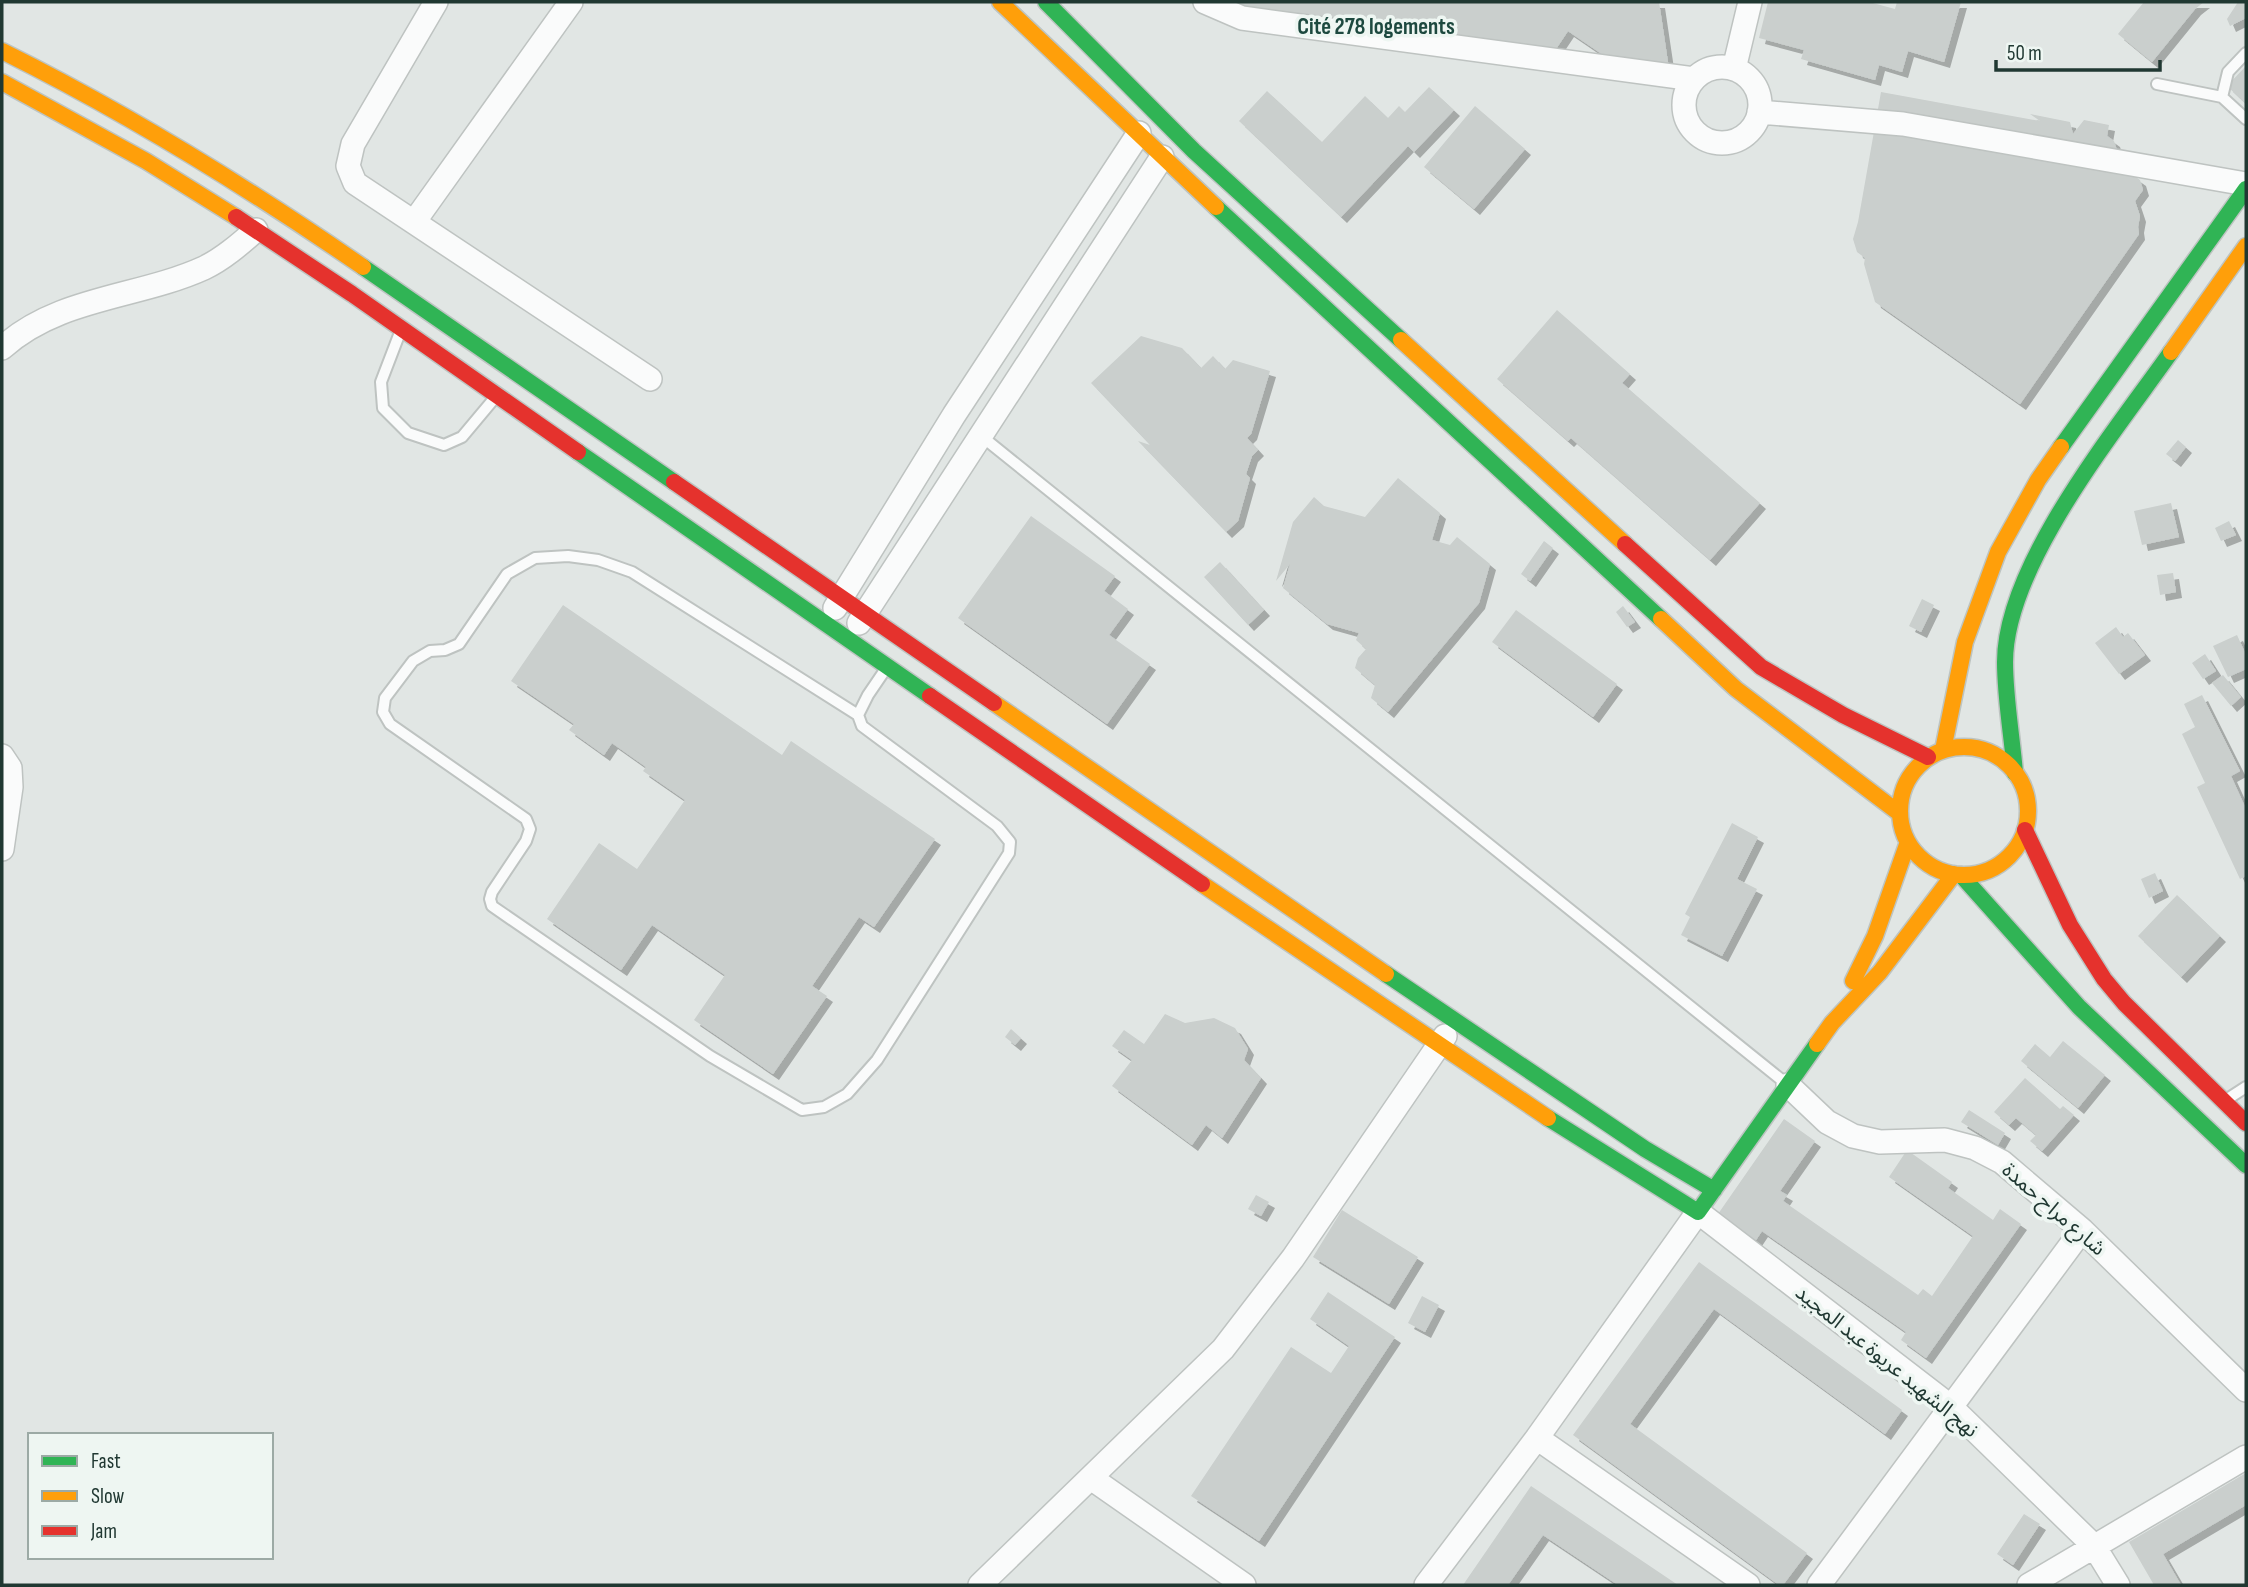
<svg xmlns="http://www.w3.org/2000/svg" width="2248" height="1587" viewBox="0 0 2248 1587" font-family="'Sofia Sans Condensed','Noto Sans Arabic',sans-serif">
  <defs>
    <filter id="shadow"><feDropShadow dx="6" dy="6" stdDeviation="0" flood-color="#0004"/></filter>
  </defs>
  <rect width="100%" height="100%" fill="#e1e6e4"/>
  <path fill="#cacfcd" filter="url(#shadow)" d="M1235,2H1659L1669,69L1612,61L1568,31L1554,52L1243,7Z
    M1768,2H1869L1895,9L1897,2H1961L1944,62L1908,51L1902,72L1879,65L1875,80L1801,59L1804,50L1759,38Z
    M2144,2H2204L2195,9L2152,62L2118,34Z
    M2238,2H2246V18L2230,26L2227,19Z
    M2246,66V104L2227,86Z
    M1429,87L1454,110L1414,152L1408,146L1341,217L1239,121L1267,91L1322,142L1365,96L1388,118L1399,106L1405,112Z
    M1881,92L2040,121L2030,114L2070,122L2073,134L2084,120L2109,125L2107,136L2114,141L2119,157L2108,172L2123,168L2140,180L2143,190L2135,201L2140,216L2138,227L2139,234L2020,404L1875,302L1864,264L1865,258L1857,252L1853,239L1858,222Z
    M1475,106L1525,149L1474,209L1424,167Z
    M1557,310L1630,374L1622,383L1760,503L1710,560L1571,438L1568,441L1497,379Z
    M1141,336L1182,348L1201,368L1213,356L1225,369L1233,360L1270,371L1251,434L1247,438L1258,450L1252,456L1246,474L1250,478L1238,521L1226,532L1138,441L1150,445L1091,383Z
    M2178,440L2186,447L2175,461L2166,454Z
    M1398,478L1440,513L1432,540L1450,545L1457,537L1490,564L1479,603L1388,712L1371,698L1375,685L1355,668L1358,658L1366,649L1356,640L1359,633L1327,624L1283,588L1290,564L1276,581L1293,522L1314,497L1324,506L1365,517Z
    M2171,503L2179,537L2142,545L2134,511Z
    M1031,516L1115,576L1104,591L1128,609L1109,635L1150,664L1107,724L958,618Z
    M2229,521L2236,535L2221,541L2215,528Z
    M1544,541L1553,548L1530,581L1521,574Z
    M1220,562L1264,610L1248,625L1204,577Z
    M2173,573L2176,592L2160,595L2157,575Z
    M1922,599L1934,605L1921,632L1909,626Z
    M563,605L782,755L791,741L935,839L874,927L859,917L812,986L827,996L773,1074L694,1020L725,975L652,925L621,970L547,919L599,843L637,869L685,800L643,771L646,767L612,743L604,755L569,730L574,724L511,681Z
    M1623,606L1635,622L1627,627L1616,612Z
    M1516,610L1617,684L1593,717L1492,642Z
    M2116,627L2123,637L2128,633L2145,655L2119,674L2095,643Z
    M2237,635L2246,655V669L2228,677L2213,646Z
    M2205,654L2216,671L2203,679L2192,663Z
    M2223,675L2241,697L2231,706L2212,683Z
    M2202,695L2240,771L2231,776L2246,809V876L2240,879L2197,787L2205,783L2182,734L2195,727L2184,704Z
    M1732,823L1758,837L1737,879L1757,889L1722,956L1681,935L1690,917L1685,914Z
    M2155,873L2163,891L2149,898L2141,879Z
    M2177,895L2220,936L2181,977L2138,936Z
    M1165,1014L1185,1023L1214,1018L1235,1028L1248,1049L1244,1060L1261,1078L1222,1138L1206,1125L1192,1145L1112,1086L1132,1060L1112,1046L1124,1030L1144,1044Z
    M1011,1029L1021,1038L1015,1045L1005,1037Z
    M2063,1041L2105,1075L2078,1108L2021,1061L2035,1044L2050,1057Z
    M2025,1078L2060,1109L2063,1106L2074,1115L2042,1151L2030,1141L2036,1135L2016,1118L2009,1125L1994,1112Z
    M1969,1110L2005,1133L1998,1145L1961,1122Z
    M1784,1119L1815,1141L1780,1191L1787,1195L1783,1201L1918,1295L1923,1289L1932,1296L1973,1236L1889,1177L1907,1150L1952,1182L1948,1188L1993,1220L2000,1209L2021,1224L1926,1358L1901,1340L1906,1332L1762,1231L1756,1240L1718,1214Z
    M1256,1195L1269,1202L1261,1216L1248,1209Z
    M1342,1210L1418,1257L1389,1304L1313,1257Z
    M1699,1262L1902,1410L1885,1434L1714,1309L1630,1424L1807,1553L1783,1585H1779L1573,1435Z
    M1328,1292L1395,1337L1259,1541L1191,1496L1291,1347L1331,1373L1349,1346L1310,1319Z
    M1422,1296L1439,1305L1425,1332L1408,1323Z
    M2246,1473V1505L2163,1554L2181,1585H2154L2129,1542Z
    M1531,1486L1678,1585H1618L1543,1535L1508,1585H1463Z
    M2024,1514L2040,1524L2013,1565L1997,1554Z"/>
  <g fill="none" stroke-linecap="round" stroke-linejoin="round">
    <defs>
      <path id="lane" d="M2246,53L2228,72L2222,97L2246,119
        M2157,84L2222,97
        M399,335L381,382L383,408L408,433L444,445L462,437L493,400
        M980,435L1783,1081
        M858,715L632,572L598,560L568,556L535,558L507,574L459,644L445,650L430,651L413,661L385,698L383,712L390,724L526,819L530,829L526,841L492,892L490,899L492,906L710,1056L802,1110L824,1107L847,1094L877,1060L1009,853L1010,842L997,826L862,726L858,715L868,695L885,670
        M2229,1098L2246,1087"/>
      <path id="street" d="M436,2L353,144L348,166L355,183L650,379
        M1205,2L1242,18L1694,79
        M1684 105a38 38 0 1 1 76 0a38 38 0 1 1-76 0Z
        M1734,69L1750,2
        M1759,112L1903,124L2246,184
        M414,222L571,2
        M2,348C58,297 138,298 204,268C223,259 240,244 256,230
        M835,608L954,415L1139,133
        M859,623L1162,157
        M2,756L10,768L11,787L2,849
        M1788,1085L1827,1122L1853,1136L1880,1142L1945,1140L1975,1148L2002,1162L2082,1230L2246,1390
        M1537,1438L1748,1585
        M1091,1478L1244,1585
        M980,1585L1223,1349L1293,1258L1445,1036
        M1426,1585L1537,1438L1698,1212L1950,1406L2094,1546L2118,1585
        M1819,1585L2082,1230
        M2029,1585L2246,1457"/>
      <path id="fast" d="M1046,2L1194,151L1401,340
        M1216,207L1661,619
        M363,267L674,482
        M2061,447L2246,189
        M578,452L930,696
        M2015,773C2012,736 2005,698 2005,662C2005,565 2116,430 2171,352
        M1961,875L2079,1007L2246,1165
        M1386,974L1645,1149L1714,1190
        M1548,1118L1698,1212L1817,1044"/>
      <path id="slow" d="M1000,2L1216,207
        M2,51C129,114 247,187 363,267
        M2,82L146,161L236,217
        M1401,340L1625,544
        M2171,352L2246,246
        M1661,619L1736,689L1899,813
        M994,703L1386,974
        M1900 811a64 64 0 1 1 128 0a64 64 0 1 1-128 0Z
        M1943,750L1965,642L1998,552L2038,480L2061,447
        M1202,884L1548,1118
        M1853,981L1875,936L1908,842
        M1817,1044L1832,1023L1880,972L1954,874"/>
      <path id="jam" d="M236,217L352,294L578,452
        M674,482L994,703
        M1625,544L1761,667L1843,715L1928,757
        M930,696L1202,884
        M2025,830L2070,925L2104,979L2124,1003L2246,1123"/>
    </defs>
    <use href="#lane" stroke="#bec3c1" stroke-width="14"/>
    <use href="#street" stroke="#bec3c1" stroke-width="26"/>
    <use href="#fast" stroke="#bdc4c1" stroke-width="19"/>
    <use href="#slow" stroke="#bdc4c1" stroke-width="19"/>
    <use href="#jam" stroke="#bdc4c1" stroke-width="19"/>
    <use href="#lane" stroke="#fafbfb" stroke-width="10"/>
    <use href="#street" stroke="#fafbfb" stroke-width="23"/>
    <use href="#fast" stroke="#30b455" stroke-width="16"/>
    <use href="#slow" stroke="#ff9f0a" stroke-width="16"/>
    <use href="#jam" stroke="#e5322d" stroke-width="16"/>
  </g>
  <g text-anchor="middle" stroke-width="7" stroke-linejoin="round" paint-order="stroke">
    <g font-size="21" fill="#203832" stroke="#eef6f2">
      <text transform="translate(2054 1209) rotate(41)" y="7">شارع مراح حمدة</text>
      <text transform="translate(1887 1361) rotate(39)" y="7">نهج الشهيد عريوة عبد المجيد</text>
    </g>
    <g font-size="23" font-weight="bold" fill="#1d493f" stroke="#eef6f2">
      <text x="1376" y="34">Cité 278 logements</text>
    </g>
  </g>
  <rect width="2248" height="1587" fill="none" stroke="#203832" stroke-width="7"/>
  <rect x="28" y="1433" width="245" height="126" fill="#eef6f2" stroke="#9caaa5" stroke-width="2"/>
  <rect x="42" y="1456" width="35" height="10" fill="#30b455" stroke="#9caaa5" stroke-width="2"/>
  <text x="91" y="1468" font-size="21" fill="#203832">Fast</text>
  <rect x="42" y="1491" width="35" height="10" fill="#ff9f0a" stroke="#9caaa5" stroke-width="2"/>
  <text x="91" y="1503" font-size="21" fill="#203832">Slow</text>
  <rect x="42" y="1526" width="35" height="10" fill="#e5322d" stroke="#9caaa5" stroke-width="2"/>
  <text x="91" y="1538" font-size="21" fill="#203832">Jam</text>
  <path d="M1996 60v10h164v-10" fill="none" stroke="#203832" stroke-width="3.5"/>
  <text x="2007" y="60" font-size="21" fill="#203832" stroke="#eef6f2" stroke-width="5" paint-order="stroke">50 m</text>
</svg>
